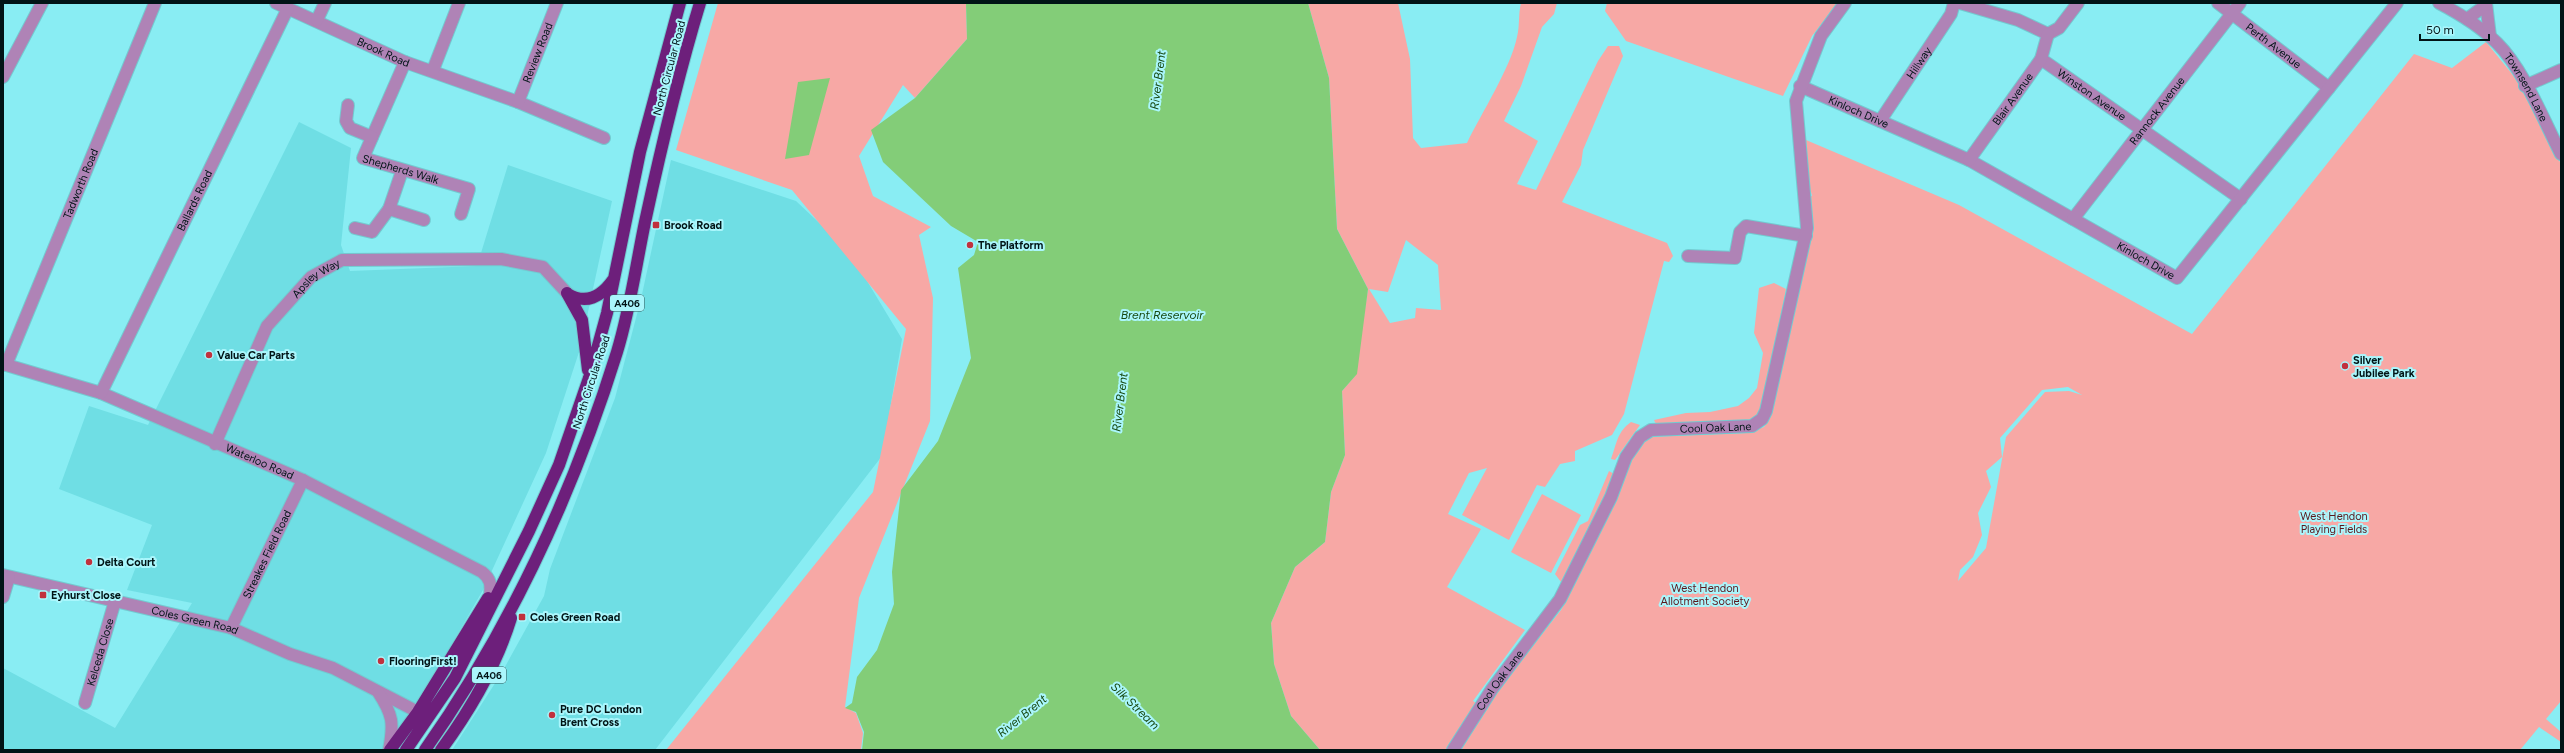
<svg xmlns="http://www.w3.org/2000/svg" width="2564" height="753" viewBox="0 0 2564 753" font-family="Figtree,sans-serif">
  <rect width="100%" height="100%" fill="#89edf3"/>
  <path fill="#6fdee4" d="M299,122L351,148L341,245L350,271L477,266L508,165L612,201L580,349L546,453L483,590L422,696L382,750H3V668L115,728L192,603L127,590L152,525L59,489L89,406L148,425Z
    M671,160L796,201L849,251L902,339L882,456L655,750H452L501,674L544,596L550,569L615,398L641,299Z"/>
  <path fill="#f7a8a5" fill-rule="evenodd" d="M718,3H966L967,39L915,98L903,85L859,156L873,196L931,227L919,235L933,298L930,421L859,598L845,707L856,713L863,733L861,750H666L873,492L906,329L792,190L676,150Z
    M1308,3H1398L1410,59L1413,138L1421,148L1467,143C1481,114 1511,67 1517,37C1520,26 1518,15 1521,3H1557L1554,14L1542,27L1521,86L1504,121L1538,141L1517,184L1536,190L1598,61L1608,46H1619L1623,56L1583,150L1581,165L1562,202L1667,243L1673,256L1669,262L1664,261L1624,414L1612,435L1575,451V461L1560,464L1545,487L1537,485L1509,540L1462,515L1487,468L1469,473L1448,514L1481,529L1447,587L1525,630L1473,701L1487,710L1492,697L1561,610L1614,503L1634,454L1648,437L1746,433L1764,427L1768,419L1809,196H1812L1811,192H1809L1806,140L1959,205L2192,334L2414,54L2452,68L2486,42L2517,80L2561,164V701L2546,719L2561,732V742L2539,727L2520,750H1320L1291,716L1274,664L1271,623L1295,567L1325,542L1331,492L1345,455L1342,391L1355,376L1368,289L1337,229L1329,78ZM1406,240L1438,265L1441,310L1416,308L1415,318L1390,323L1369,289L1388,292ZM2068,387L2082,395L2069,391L2045,392L2006,437L1986,548L1958,581L1960,570L1973,557L1982,535L1978,513L1991,487L1986,471L2002,457L2000,438L2042,390Z
    M1607,3H1838L1812,36L1783,96L1626,41L1605,11Z
    M1774,283L1786,289L1763,408L1753,421L1658,428L1654,420L1686,413L1710,412L1738,406L1749,398L1757,388L1763,353L1754,333L1759,288Z
    M1631,422L1640,425L1615,460L1611,459C1617,443 1617,432 1631,422Z
    M1609,471L1614,474L1605,501L1568,574L1561,582L1555,574L1580,525L1588,521Z
    M1542,494L1581,515L1551,573L1511,552Z"/>
  <path fill="#83cd78" d="M966,3H1308L1329,78L1337,229L1368,289L1357,374L1342,391L1345,455L1331,492L1325,542L1295,567L1271,623L1274,664L1291,716L1320,750H862L864,732L856,712L845,708L852,703L857,677L877,650L894,604L892,572L901,490L938,441L971,358L958,268L974,255L978,242L951,226L883,162L871,130L915,98L967,39Z
    M830,78L809,155L785,159L798,82Z"/>
  <g fill="none" stroke-linecap="round" stroke-linejoin="round">
    <defs>
      <g id="minor">
        <path id="s1" d="M276,3L405,62L518,102L604,138"/>
        <path d="M1960,3L2018,20L2048,34L2059,28L2078,3"/>
        <path id="s2" d="M2218,3L2329,88"/>
        <path id="s3" d="M2439,3C2460,14 2480,26 2497,43C2524,70 2543,119 2561,154"/>
        <path d="M2486,3L2490,36"/>
        <path d="M2467,19L2486,5"/>
        <path d="M317,20L325,3"/>
        <path id="s4" d="M2041,59L2241,199"/>
        <path id="s5" d="M405,62L363,158L469,189L461,214"/>
        <path d="M433,70L459,3"/>
        <path d="M3,77L42,3"/>
        <path id="s6" d="M1800,86L1969,160L2177,278L2397,3"/>
        <path d="M2525,86L2561,70"/>
        <path id="s7" d="M518,102L557,3"/>
        <path d="M348,105L346,121L350,128L372,137"/>
        <path id="s8" d="M1880,121L1951,14L1954,3"/>
        <path id="s9" d="M1969,160L2041,59L2048,34"/>
        <path d="M402,171L389,209L424,220"/>
        <path id="s10" d="M2073,219L2240,3"/>
        <path d="M355,228L372,232L389,209"/>
        <path d="M1688,256L1735,258L1740,232L1746,226L1806,236"/>
        <path id="s11" d="M3,364L101,393L303,480L482,572C491,579 491,585 490,595"/>
        <path id="s12" d="M6,365L155,3"/>
        <path id="s13" d="M101,393L288,8"/>
        <path id="s14" d="M215,444L267,326L311,277L342,260L501,259L543,267L567,293"/>
        <path id="s15" d="M3,575L231,628L290,654L333,668L418,712"/>
        <path d="M3,597L9,577"/>
        <path id="s16" d="M231,628L303,480"/>
        <path d="M378,692C393,715 394,723 389,750"/>
        <path id="s17" d="M85,703L115,601"/>
        <path id="s18" d="M1453,750L1492,689L1560,599L1611,497L1626,457L1640,437L1651,430L1752,426L1762,419L1766,411L1807,228L1796,101L1821,36L1845,3"/>
      </g>
      <path id="highway" d="M567,293L582,320L588,370
        M568,294C586,305 601,297 613,280
        M390,750L418,712L488,598
        M406,750L455,678L529,531L559,465L589,378L607,313L640,152L680,3
        M425,750C510,629 573,493 617,352C630,310 636,265 645,222C661,148 678,75 700,3
        M441,750C471,709 496,667 511,618"/>
    </defs>
    <use href="#minor" stroke="#73cad0" stroke-width="14"/>
    <use href="#highway" stroke="#73cad0" stroke-width="14"/>
    <use href="#minor" stroke="#af83b6" stroke-width="12"/>
    <use href="#highway" stroke="#6d1f7b" stroke-width="12"/>
  </g>
  <g fill="#c1313d" stroke="#aaf6fc" stroke-width="1.5">
    <rect x="652" y="221" width="8" height="8" rx="2"/>
    <circle cx="970" cy="245" r="4"/>
    <circle cx="209" cy="355" r="4"/>
    <circle cx="2345" cy="366" r="4"/>
    <circle cx="89" cy="562" r="4"/>
    <rect x="39" y="591" width="8" height="8" rx="2"/>
    <rect x="518" y="613" width="8" height="8" rx="2"/>
    <circle cx="381" cy="661" r="4"/>
    <circle cx="552" cy="715" r="4"/>
  </g>
  <g text-anchor="middle" stroke-width="4" stroke-linejoin="round" paint-order="stroke">
    <g fill="#aaf6fc" stroke="#34585b" stroke-width="1">
      <rect x="610" y="295" width="34" height="16" rx="3"/>
      <rect x="472" y="667" width="34" height="16" rx="3"/>
    </g>
    <g font-size="10" font-weight="bold" fill="#011416">
      <text x="627" y="307">A406</text>
      <text x="489" y="679">A406</text>
    </g>
    <g font-size="11" fill="#011416" stroke="#aaf6fc">
      <text dy="4" stroke="none"><textPath href="#s2" startOffset="70">Perth Avenue</textPath></text>
      <text dy="4" stroke="none"><textPath href="#s1" startOffset="118">Brook Road</textPath></text>
      <text dy="4" stroke="none"><textPath href="#s7" startOffset="53">Review Road</textPath></text>
      <text dy="4" stroke="none"><textPath href="#s8" startOffset="70">Hillway</textPath></text>
      <text transform="translate(669 68) rotate(-75)" y="4">North Circular Road</text>
      <text dy="4" stroke="none"><textPath href="#s3" startOffset="124">Townsend Lane</textPath></text>
      <text dy="4" stroke="none"><textPath href="#s4" startOffset="62">Winston Avenue</textPath></text>
      <text dy="4" stroke="none"><textPath href="#s9" startOffset="75">Blair Avenue</textPath></text>
      <text dy="4" stroke="none"><textPath href="#s10" startOffset="137">Rannock Avenue</textPath></text>
      <text dy="4" stroke="none"><textPath href="#s6" startOffset="64">Kinloch Drive</textPath></text>
      <text dy="4" stroke="none"><textPath href="#s5" startOffset="144">Shepherds Walk</textPath></text>
      <text dy="4" stroke="none"><textPath href="#s12" startOffset="196">Tadworth Road</textPath></text>
      <text dy="4" stroke="none"><textPath href="#s13" startOffset="214">Ballards Road</textPath></text>
      <text dy="4" stroke="none"><textPath href="#s6" startOffset="388">Kinloch Drive</textPath></text>
      <text dy="4" stroke="none"><textPath href="#s14" startOffset="198">Apsley Way</textPath></text>
      <text transform="translate(591 382) rotate(-72)" y="4">North Circular Road</text>
      <text dy="4" stroke="none"><textPath href="#s18" startOffset="444">Cool Oak Lane</textPath></text>
      <text dy="4" stroke="none"><textPath href="#s11" startOffset="275">Waterloo Road</textPath></text>
      <text dy="4" stroke="none"><textPath href="#s16" startOffset="82">Streakes Field Road</textPath></text>
      <text dy="4" stroke="none"><textPath href="#s15" startOffset="197">Coles Green Road</textPath></text>
      <text dy="4" stroke="none"><textPath href="#s17" startOffset="53">Kelceda Close</textPath></text>
      <text dy="4" stroke="none"><textPath href="#s18" startOffset="84">Cool Oak Lane</textPath></text>
    </g>
    <g font-size="11" font-weight="bold" fill="#011416" stroke="#aaf6fc" text-anchor="start">
      <text x="664" y="229">Brook Road</text>
      <text x="978" y="249">The Platform</text>
      <text x="217" y="359">Value Car Parts</text>
      <text x="2353" y="364">Silver<tspan x="2353" dy="13">Jubilee Park</tspan></text>
      <text x="97" y="566">Delta Court</text>
      <text x="51" y="599">Eyhurst Close</text>
      <text x="530" y="621">Coles Green Road</text>
      <text x="389" y="665">FlooringFirst!</text>
      <text x="560" y="713">Pure DC London<tspan x="560" dy="13">Brent Cross</tspan></text>
    </g>
    <g font-size="11" fill="#5c161b" stroke="#aaf6fc">
      <text x="2334" y="520">West Hendon<tspan x="2334" dy="13">Playing Fields</tspan></text>
      <text x="1705" y="592">West Hendon<tspan x="1705" dy="13">Allotment Society</tspan></text>
    </g>
    <g font-size="12" font-style="italic" fill="#184911" stroke="#aaf6fc">
      <text transform="translate(1158 80) rotate(-83)" y="4">River Brent</text>
      <text x="1162" y="319">Brent Reservoir</text>
      <text transform="translate(1120 402) rotate(-83)" y="4">River Brent</text>
      <text transform="translate(1135 706) rotate(44)" y="4">Silk Stream</text>
      <text transform="translate(1022 716) rotate(-39)" y="4">River Brent</text>
    </g>
  </g>
  <rect width="2564" height="753" fill="none" stroke="#011416" stroke-width="8"/>
  <path d="M2420 34v6h69v-6" fill="none" stroke="#011416" stroke-width="2"/>
  <text x="2426" y="34" font-size="12" fill="#011416" stroke="#aaf6fc" stroke-width="3" paint-order="stroke">50 m</text>
</svg>
